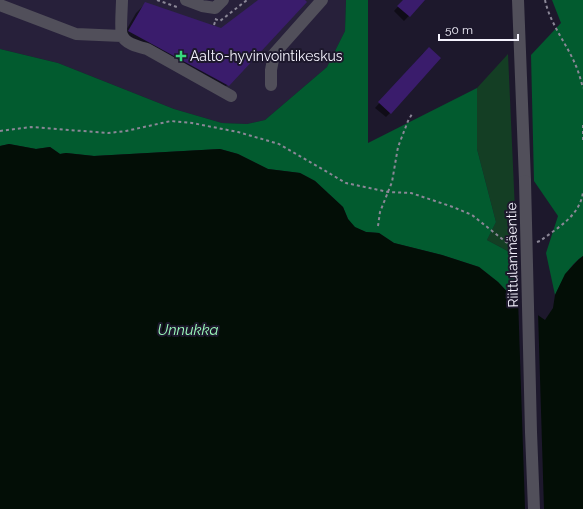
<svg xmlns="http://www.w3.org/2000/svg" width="583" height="509" viewBox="0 0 583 509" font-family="Raleway,sans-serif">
  <rect width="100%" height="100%" fill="#1d182c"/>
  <path fill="#27203a" d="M0,0H346L345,31L327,67L265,120L247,124L222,123L174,109L58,63L0,49Z"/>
  <path fill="#143e24" d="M508,54L517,256L487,240L496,222L477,149V88Z"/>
  <path fill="#025b2f" d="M346,0H368V143L477,88V149L496,222L487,240L517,256L513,298L498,282L479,267L442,255L394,243L379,233L366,232L354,227L348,219L343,207L315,181L300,173L268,169L238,154L220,149L94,156L66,153L60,154L50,147L36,149L9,144L0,146V49L58,63L174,109L222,123L247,124L265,120L327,67L345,31Z
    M552,0H583V256C569,265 562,281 555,295L546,253L558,216L534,181L531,55L561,23Z"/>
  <path fill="#030e06" d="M9,144L36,149L50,147L60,154L66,153L94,156L220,149L238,154L268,169L300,173L315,181L343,207L348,219L355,227L366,232L379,233L394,243L442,255L479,267L498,282L513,298L545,320L553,308L555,295L565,274L579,259L583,256V509H0V146Z"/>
  <path fill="#1d182c" d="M518,298L538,312L544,509H525Z"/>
  <path fill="#0007" d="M259,0H303L219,94L120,41L136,13L145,4L221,29Z
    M404,0H424L404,21L394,11Z
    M424,52L390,113L386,117L375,108Z"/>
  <path fill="#3a1c6c" d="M258,0H305L307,2L229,86L128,31L145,2L221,28Z
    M403,0H425L410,17L397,6Z
    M429,47L441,58L391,114L378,102Z"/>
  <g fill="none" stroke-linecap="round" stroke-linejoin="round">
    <path stroke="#8b8797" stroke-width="2" stroke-dasharray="3 3" stroke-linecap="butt" d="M157,0L177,7
      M545,0C550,24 567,44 576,66C579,73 581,81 583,88
      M215,19L220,21L247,0
      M214,25L216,19
      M583,125V142
      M0,131L31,127L108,133L126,131L171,121L192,123L238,132L279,144L346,183L388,192L411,193L453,207L472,215L506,242L512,245H517
      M378,226L380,212L392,182L398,147L408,121L412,114
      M537,242L540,241C557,228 580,216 583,192"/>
    <path stroke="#514f5a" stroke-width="12" d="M122,0C122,7 120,31 122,35C125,44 139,47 147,49L231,96
      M186,0L202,6L215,8L223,0
      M518,0L525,181
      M0,5L76,34L122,36
      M271,85V70L274,54L322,0"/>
    <path stroke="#514f5a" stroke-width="12" d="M525,181L531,432L534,509"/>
  </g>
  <path fill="#39d87f" stroke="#1d182c" stroke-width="1.5" d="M179 50h4v4h4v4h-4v4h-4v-4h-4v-4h4z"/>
  <g text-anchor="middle" stroke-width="4" stroke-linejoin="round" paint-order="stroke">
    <g font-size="14" fill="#f5f3fe" stroke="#1d182c" text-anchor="start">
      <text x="190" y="61">Aalto-hyvinvointikeskus</text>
    </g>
    <g font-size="14" fill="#f5f3fe" stroke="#1d182c">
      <text transform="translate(512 255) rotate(-91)" y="5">Riittulanmäentie</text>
    </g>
    <g font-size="15" font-style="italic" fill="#9dfdbd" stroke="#1d182c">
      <text x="188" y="335">Unnukka</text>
    </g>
  </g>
  <path d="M439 34v6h79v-6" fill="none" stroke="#f5f3fe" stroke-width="2"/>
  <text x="445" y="34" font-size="12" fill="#f5f3fe" stroke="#1d182c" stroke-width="3" paint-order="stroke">50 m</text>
</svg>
